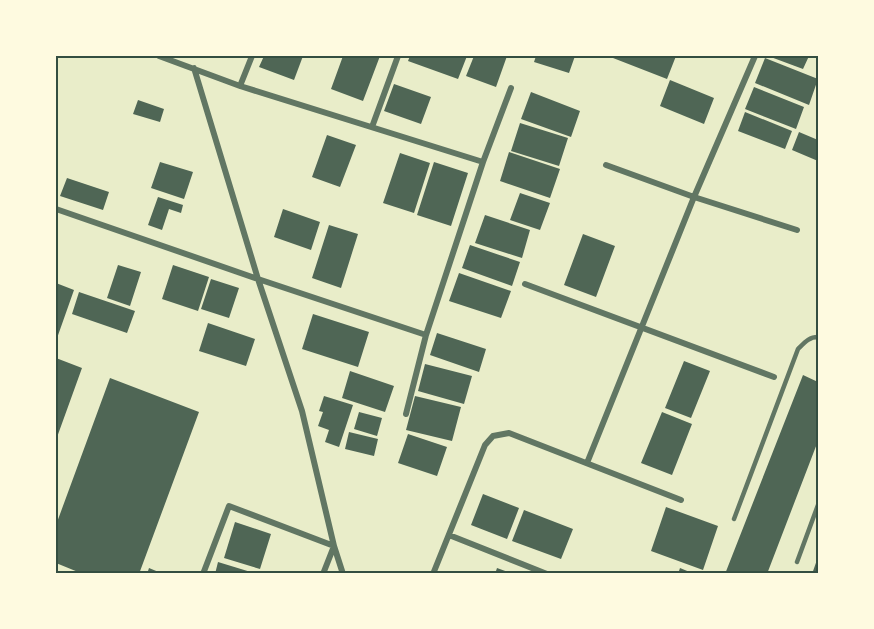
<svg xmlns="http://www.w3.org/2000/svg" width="874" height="629" viewBox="0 0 874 629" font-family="'Titillium Web',sans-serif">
  <rect width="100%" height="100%" fill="#e9edc9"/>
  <path fill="#4f6655" d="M264,56H303L294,80L259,67Z
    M343,56H380L363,101L331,89Z
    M410,56H467L458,79L408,61Z
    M474,56H507L496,87L466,76Z
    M536,56H575L569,73L534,62Z
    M614,56H676L667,79L613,58Z
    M768,56H809L803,69Z
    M765,58L818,79L809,105L755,83Z
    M670,80L714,98L704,124L660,106Z
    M394,84L431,97L421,124L384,111Z
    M754,87L804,107L796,129L745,109Z
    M531,92L580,111L571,137L521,119Z
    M138,100L164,109L160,122L133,114Z
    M745,112L792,131L785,149L738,131Z
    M520,123L568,138L559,166L511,151Z
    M799,132L818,140V161L792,150Z
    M327,135L356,145L340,187L312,177Z
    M509,152L560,169L550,198L500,181Z
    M400,153L430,163L414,213L383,203Z
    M160,162L193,172L184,199L151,188Z
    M434,162L468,173L451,226L417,215Z
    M67,178L109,192L103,210L60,196Z
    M520,193L550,203L540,230L510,220Z
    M158,197L183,205L181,213L169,209L162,230L148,225Z
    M283,209L320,222L311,250L274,237Z
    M485,215L530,230L522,258L475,243Z
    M329,225L358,234L341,288L312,278Z
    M583,234L615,246L596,297L564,285Z
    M470,245L520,262L512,286L462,268Z
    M118,265L141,272L130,306L107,298Z
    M173,265L209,277L198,311L162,299Z
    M459,273L511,291L501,318L449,301Z
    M211,279L239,288L229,318L201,309Z
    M56,283L74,290L56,341Z
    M79,292L135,311L127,333L72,314Z
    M313,314L369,332L358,367L302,349Z
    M208,323L255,339L246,366L199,351Z
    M437,333L486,349L479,372L430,355Z
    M56,358L82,368L56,440Z
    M684,361L710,371L691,418L665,408Z
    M425,364L472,376L464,404L418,391Z
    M350,371L394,386L385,412L342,398Z
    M803,375L818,382V441L767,574H725Z
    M110,378L199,412L139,574H83L56,563V525Z
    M324,396L353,405L339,447L325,442L329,430L318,426L323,412L319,411Z
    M415,396L461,407L452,441L406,430Z
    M359,412L382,418L377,436L354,429Z
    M662,412L692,424L672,475L641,463Z
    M349,432L378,439L374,456L345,449Z
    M408,434L447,447L437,476L398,463Z
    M483,494L519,508L507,539L471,525Z
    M666,507L718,526L703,570L651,551Z
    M524,510L573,529L561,559L512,541Z
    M235,522L271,534L260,569L224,558Z
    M818,557V574H812Z
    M218,562L254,573V574H215Z
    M149,568L161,573V574H147Z
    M497,568L511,573V574H495Z
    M680,568L692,573V574H678Z"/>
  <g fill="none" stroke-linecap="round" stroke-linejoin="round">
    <path stroke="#617663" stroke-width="4.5" d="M734,519L798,349C805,342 809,337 818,337
      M797,562L818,505"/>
    <path stroke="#617663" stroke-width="6" d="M159,56L240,86L483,162
      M194,68L258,279L302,411L334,546L343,574
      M240,86L252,56
      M372,127L398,56
      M606,165L694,197L797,230
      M56,209L258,279L426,335
      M525,284L774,377
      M406,414L426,335L483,162L511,88
      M587,463L694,197L755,56
      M449,535L547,574
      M203,574L229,506L334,546L323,574
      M433,574L485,445L493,436L509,433L681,500"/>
  </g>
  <rect width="874" height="629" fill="none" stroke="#fefae0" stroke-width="114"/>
  <rect x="57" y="57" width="760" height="515" fill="none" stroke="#344e41" stroke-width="2"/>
</svg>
